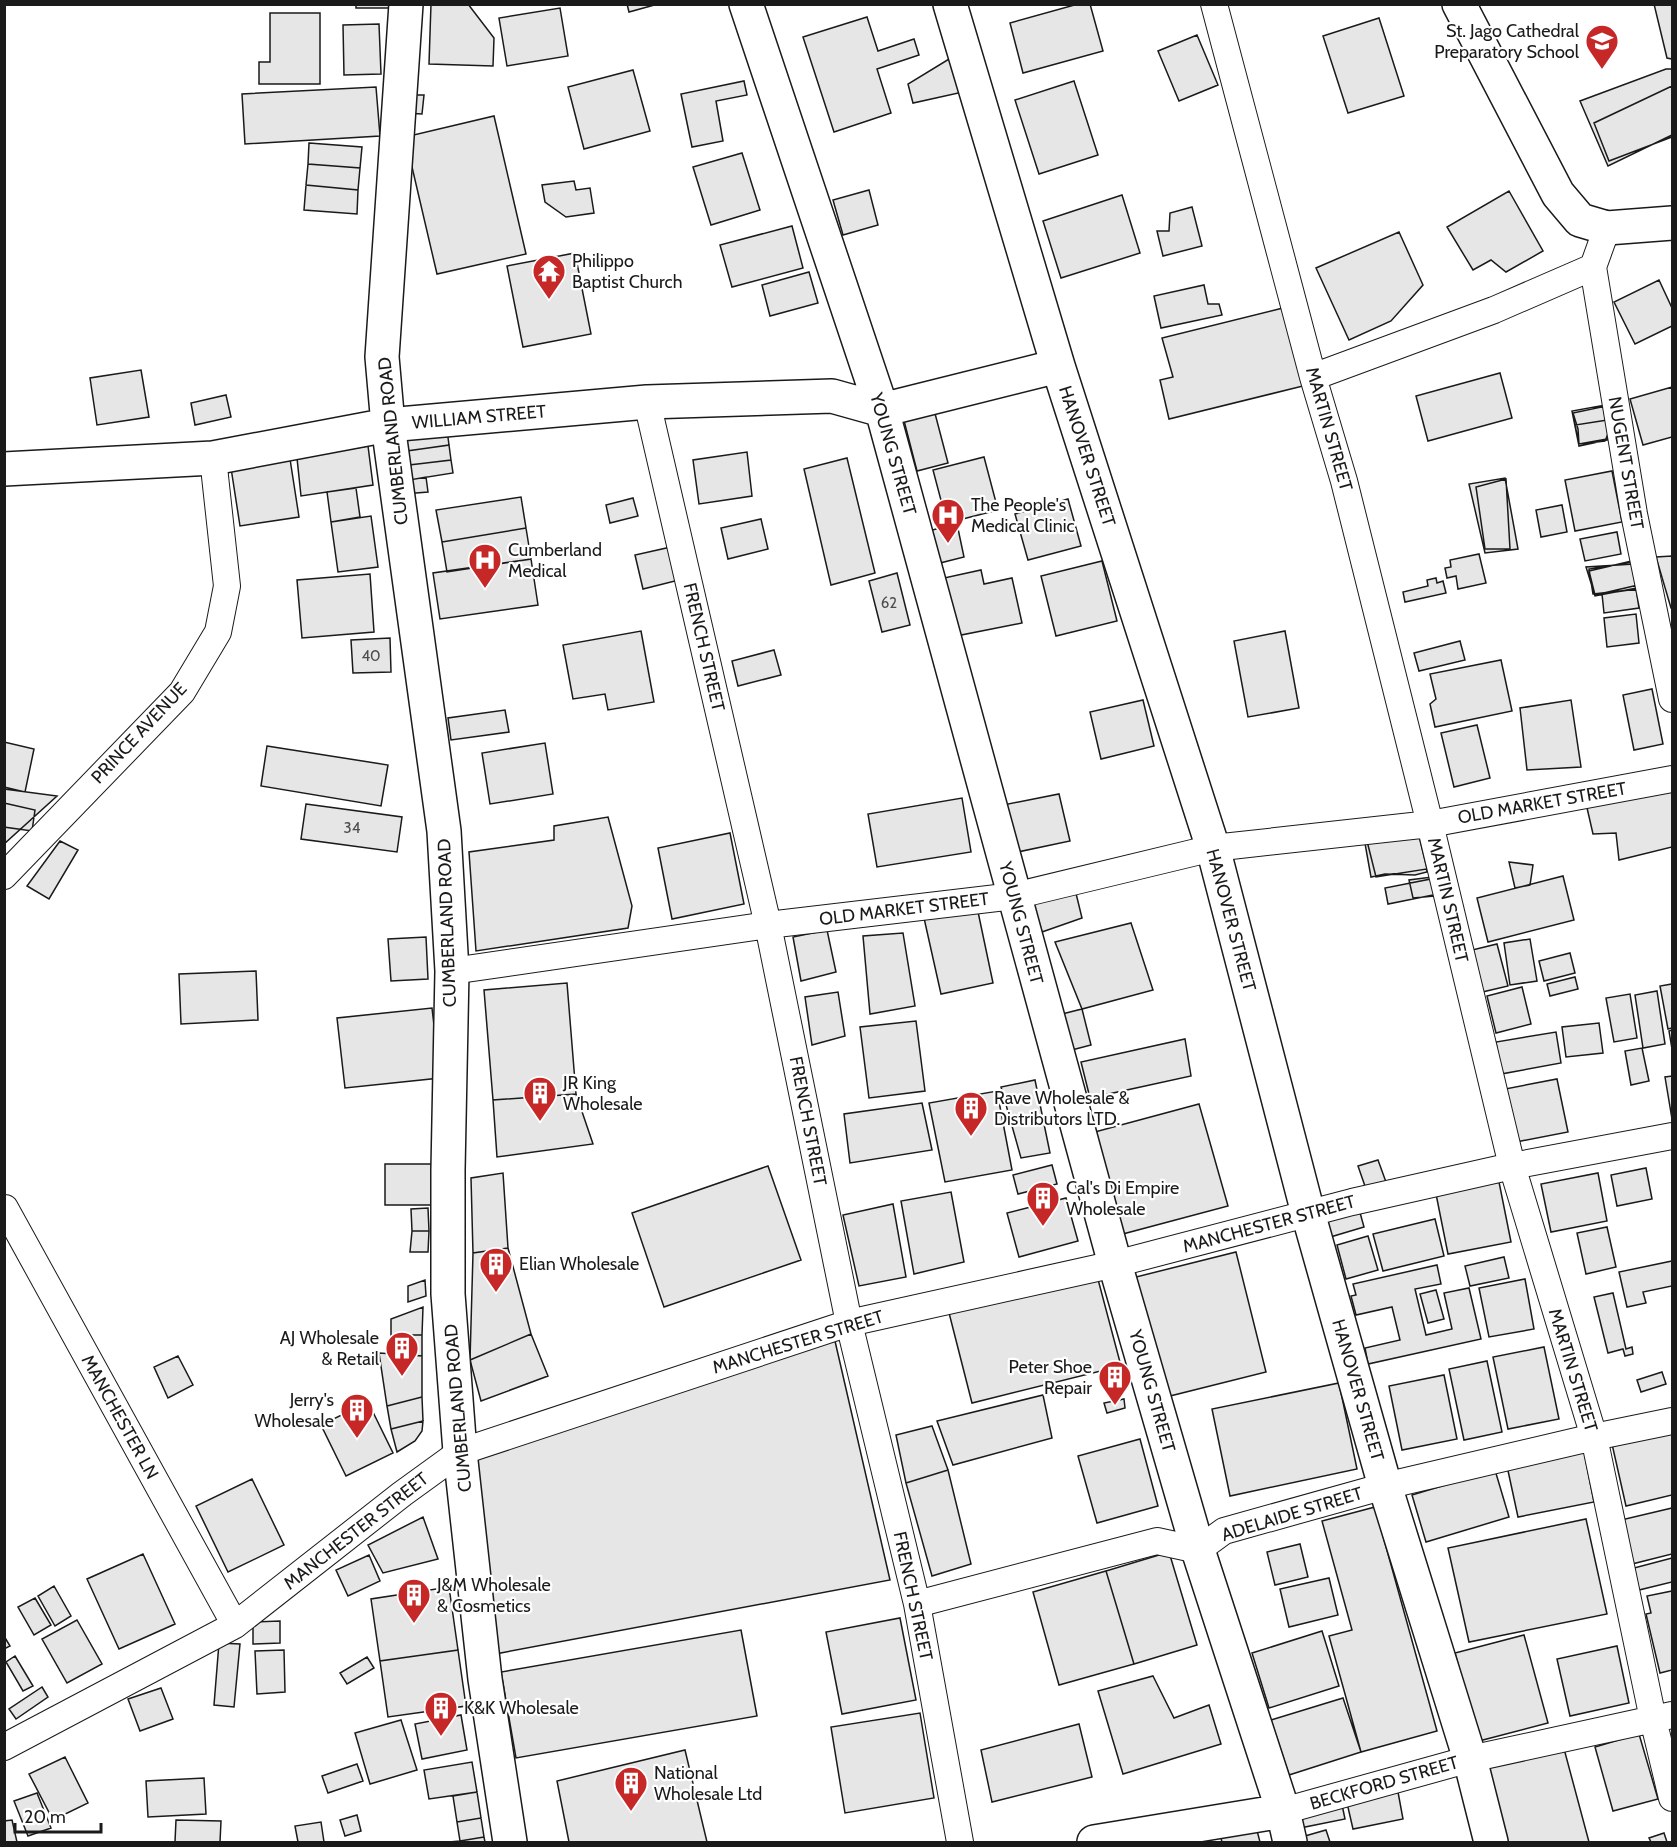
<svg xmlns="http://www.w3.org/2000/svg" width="1677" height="1847" viewBox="0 0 1677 1847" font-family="Cabin,sans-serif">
  <rect width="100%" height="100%" fill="#fff"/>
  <path fill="#e6e6e6" stroke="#1a1a1a" stroke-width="1.5" d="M356,4H390V8H356Z
    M431,4H468L494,38L493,66L429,64Z
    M627,4H658L629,12Z
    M1078,4H1090L1103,51L1023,73L1010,23Z
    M1654,4H1672V59L1667,58Z
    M560,8L568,56L507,66L499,18Z
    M270,13H320V84H259V62H270Z
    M867,17L878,51L914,39L919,55L877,69L891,113L834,132L803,37Z
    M1379,18L1404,96L1348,113L1323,36Z
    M379,24L381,74L344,75L343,25Z
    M1197,35L1218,85L1179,101L1158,51Z
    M954,56L963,92L913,103L908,84Z
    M1666,69H1672V135L1608,166L1580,101Z
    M633,70L650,131L584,149L568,87Z
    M744,81L747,95L716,101L723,141L692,147L681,94Z
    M1074,81L1098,155L1039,174L1015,100Z
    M1672,86V137L1609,161L1594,123Z
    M376,87L380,136L245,144L242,94Z
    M405,95H424L422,114L404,113Z
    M494,116L526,254L437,274L405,137Z
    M309,143L362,147L360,168L308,164Z
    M742,153L760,210L711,225L693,167Z
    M308,164L360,168L358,190L306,185Z
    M574,181L576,190L590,188L594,213L566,217L545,202L542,185Z
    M306,185L358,190L357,214L304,210Z
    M869,190L878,225L843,235L833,200Z
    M1509,191L1543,251L1506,272L1491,260L1473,270L1447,227Z
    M1122,195L1140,253L1061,278L1043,221Z
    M1192,207L1202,246L1163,256L1157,231H1169L1170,213Z
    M792,226L803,268L732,287L720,245Z
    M1399,232L1423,285L1391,321L1349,340L1316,268Z
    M575,253L591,334L523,347L507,266Z
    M809,272L818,303L770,316L762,285Z
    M1659,280L1672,308V326L1635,344L1614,302Z
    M1204,285L1208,304H1219L1222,315L1161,328L1154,296Z
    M1283,308L1303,386L1169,419L1160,380L1173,377L1162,338Z
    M141,370L149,417L97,425L90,378Z
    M1500,373L1512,418L1428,441L1416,396Z
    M1672,387V437L1643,445L1630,399Z
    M226,395L231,417L195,425L191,403Z
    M932,402L948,463L917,471L901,409Z
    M1605,405L1612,439L1579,446L1572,411Z
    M1606,406L1612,424L1607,439L1579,444L1578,429L1573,413Z
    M1614,419L1605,441L1579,444L1575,425Z
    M447,430L449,445L400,452L398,437Z
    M449,445L451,460L401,466L400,452Z
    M368,446L373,485L301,496L297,458Z
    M747,452L752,496L699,504L693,460Z
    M984,457L998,510L947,523L933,470Z
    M847,458L875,573L831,585L804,469Z
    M290,459L299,517L240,526L231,468Z
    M451,460L453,473L403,481L401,466Z
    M1612,471L1622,522L1575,531L1565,480Z
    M426,477L428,492L404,494L403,481Z
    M1505,478L1518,549L1485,553L1469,484Z
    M1506,479L1510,549H1485L1476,487Z
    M356,488L360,517L331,522L327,492Z
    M521,497L526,528L442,542L436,510Z
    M633,498L638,516L610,523L606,505Z
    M1068,499L1081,546L1028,560L1015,514Z
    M1562,505L1567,532L1541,537L1536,510Z
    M371,516L378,567L338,572L331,522Z
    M761,519L768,549L728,559L721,528Z
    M957,524L964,557L940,563L932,530Z
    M526,528L531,559L447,572L442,542Z
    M1617,532L1621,554L1585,561L1580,539Z
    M671,547L679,580L643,589L635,555Z
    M1479,554L1486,583L1458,589L1456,576L1447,578L1445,568L1451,567L1450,560Z
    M1672,556V608H1671L1656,557Z
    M531,559L538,605L440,619L433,573Z
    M1102,561L1117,621L1056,636L1041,576Z
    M1632,561L1638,585L1595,595L1589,571Z
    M1632,562L1638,589L1593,594L1589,569Z
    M1634,564L1637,588L1595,596L1586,567Z
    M981,570L984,584L1012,578L1022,623L956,636L944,578Z
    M897,573L910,625L882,632L869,581Z
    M370,574L374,632L302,638L297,580Z
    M1436,578L1437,583L1443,581L1446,593L1405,602L1403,592L1428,586L1427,580Z
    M1636,589L1639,608L1604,613L1602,594Z
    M1636,614L1639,643L1607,647L1604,618Z
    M641,631L654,702L608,710L605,694L573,699L563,645Z
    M1285,631L1299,708L1248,717L1234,641Z
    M390,638L391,672L353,673L351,640Z
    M1460,641L1465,660L1419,671L1414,653Z
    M774,650L781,675L738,686L732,661Z
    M1501,660L1512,711L1435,727L1430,704L1436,699L1430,674Z
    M1652,689L1663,744L1634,750L1623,695Z
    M1143,700L1154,746L1101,759L1090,712Z
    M1571,700L1581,767L1527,770L1520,708Z
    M505,710L509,732L451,740L448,718Z
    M1477,725L1490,778L1454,787L1441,733Z
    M4,742L34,749L25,792L4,787Z
    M545,743L553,794L490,804L482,753Z
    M267,746L388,765L381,806L261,786Z
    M1672,785V847L1619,860L1616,833L1593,834L1585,799Z
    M4,789L57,796L4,844Z
    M1059,794L1070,841L1013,853L1003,805Z
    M962,798L971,852L877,867L868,814Z
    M4,803L35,810L32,831L4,827Z
    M306,804L402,817L397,852L301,839Z
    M608,817L632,906L628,928L476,951L469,852L554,840V826Z
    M1423,829L1427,872L1415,875L1385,874L1371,877L1364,838Z
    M1418,832L1427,869L1376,877L1367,841Z
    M730,833L744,904L672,919L658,848Z
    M60,841L78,850L49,899L27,886Z
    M1509,862L1533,865L1530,885L1515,888Z
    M1563,876L1574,920L1488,942L1477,898Z
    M1432,877L1434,896L1413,898L1409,880Z
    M1436,878L1438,894L1388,904L1385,888Z
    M1073,881L1082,918L1042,932L1029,890Z
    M977,907L993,983L941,994L924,918Z
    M1131,923L1153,990L1082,1009L1055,942Z
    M827,930L836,972L801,981L793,937Z
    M903,933L915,1006L870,1014L863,936Z
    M426,937L428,979L391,981L388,939Z
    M1530,939L1537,981L1510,985L1504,943Z
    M1497,944L1508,986L1478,993L1468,951Z
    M1570,953L1575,973L1544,981L1539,961Z
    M256,971L258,1020L181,1024L179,974Z
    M1575,977L1578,989L1550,996L1547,984Z
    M567,983L576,1094L493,1100L484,990Z
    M1672,984V1028L1668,1029L1660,986Z
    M1522,987L1531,1024L1496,1033L1487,996Z
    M1657,991L1665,1044L1643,1048L1635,995Z
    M838,992L845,1036L812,1045L805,997Z
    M1630,994L1637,1038L1614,1042L1606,998Z
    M432,1008L440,1078L345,1088L337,1018Z
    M1082,1009L1091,1045L1064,1052L1054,1016Z
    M916,1021L925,1091L869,1098L860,1027Z
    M1599,1023L1603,1053L1566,1057L1562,1027Z
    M1672,1030V1049L1669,1031Z
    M1556,1032L1561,1063L1501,1074L1496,1042Z
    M1185,1039L1191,1076L1090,1098L1081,1062Z
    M1642,1048L1649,1081L1631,1085L1625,1051Z
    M1672,1076V1119L1665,1077Z
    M1557,1079L1568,1132L1516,1142L1505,1089Z
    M1035,1080L1050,1153L1021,1158L1001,1087Z
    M997,1091L1012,1170L945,1182L929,1103Z
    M576,1094L593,1144L497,1157L493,1100Z
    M922,1103L932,1150L850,1163L844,1114Z
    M1199,1104L1228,1206L1119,1235L1091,1133Z
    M1378,1160L1386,1182L1366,1189L1358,1166Z
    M385,1164H437V1205H385Z
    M1052,1165L1057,1184L1018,1194L1013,1175Z
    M768,1166L801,1260L664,1307L632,1213Z
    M1646,1168L1652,1199L1617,1206L1611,1175Z
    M503,1173L508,1248L473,1253L471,1178Z
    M1598,1173L1607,1221L1551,1232L1541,1184Z
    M1499,1182L1511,1242L1448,1254L1436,1194Z
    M951,1192L964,1262L914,1274L901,1201Z
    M1066,1198L1078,1241L1019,1257L1007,1213Z
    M893,1204L906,1277L859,1286L843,1215Z
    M428,1208L429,1231H412L411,1209Z
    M1359,1209L1364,1227L1327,1238L1321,1220Z
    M1435,1219L1444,1256L1383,1271L1373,1234Z
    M1607,1227L1616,1267L1586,1274L1577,1233Z
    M412,1231H429L428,1252H410Z
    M1368,1236L1378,1270L1346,1279L1337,1245Z
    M508,1248L531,1334L470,1360L473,1253Z
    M1236,1252L1266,1372L1158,1399L1128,1279Z
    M1504,1257L1509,1278L1470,1286L1465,1266Z
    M1672,1261V1286L1643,1292L1646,1303L1627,1307L1619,1272Z
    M1437,1265L1441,1284L1415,1289L1426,1335L1452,1329L1444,1293L1469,1288L1481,1339L1368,1364L1365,1348L1400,1340L1392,1307L1356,1315L1351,1296L1356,1295L1353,1284Z
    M1095,1268L1121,1366L972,1403L947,1305Z
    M1525,1279L1534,1329L1489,1337L1479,1288Z
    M425,1280L426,1296L408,1302V1286Z
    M1436,1290L1444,1319L1428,1323L1420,1294Z
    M1613,1293L1626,1349L1632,1347L1633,1354L1625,1356L1623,1349L1608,1353L1594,1297Z
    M423,1307L422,1335H391V1319Z
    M832,1328L890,1580L495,1654L464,1442Z
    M531,1334L548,1376L481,1401L470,1360Z
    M391,1335H422V1356L391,1354Z
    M1544,1347L1559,1419L1508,1429L1493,1357Z
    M379,1353L422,1356V1397L387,1406Z
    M178,1356L193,1385L168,1398L154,1367Z
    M1487,1361L1502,1432L1464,1440L1449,1369Z
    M1662,1372L1666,1384L1641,1392L1637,1380Z
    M1444,1375L1457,1439L1402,1450L1389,1386Z
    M1339,1383L1357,1469L1230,1496L1212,1409Z
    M1043,1395L1052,1438L953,1465L937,1421Z
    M422,1397L423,1421L391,1429L387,1406Z
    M1124,1399L1125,1408L1107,1413L1104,1403Z
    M368,1402L393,1453L346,1476L321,1425Z
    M423,1421L422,1431L415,1441L397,1452L391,1429Z
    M932,1426L948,1470L906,1483L896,1435Z
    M1672,1430V1495L1626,1506L1612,1444Z
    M1140,1439L1158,1506L1097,1523L1078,1456Z
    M1584,1451L1594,1502L1518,1517L1507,1466Z
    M948,1470L971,1564L932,1576L906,1483Z
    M1495,1470L1509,1517L1426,1542L1412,1495Z
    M252,1479L284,1545L228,1572L196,1506Z
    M1375,1507L1437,1731L1361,1752L1329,1636L1352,1630L1322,1521Z
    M1672,1508V1554L1632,1564L1621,1520Z
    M423,1517L438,1559L383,1573L368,1545Z
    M1586,1519L1607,1614L1469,1642L1448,1548Z
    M1300,1544L1308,1577L1275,1585L1267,1552Z
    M1169,1552L1197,1645L1134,1664L1106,1571Z
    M143,1554L175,1624L119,1649L87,1579Z
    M369,1555L380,1581L348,1596L336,1570Z
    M1672,1558V1582L1639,1590L1634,1568Z
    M1106,1571L1134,1664L1059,1685L1033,1592Z
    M1329,1578L1338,1615L1289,1627L1280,1589Z
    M54,1586L71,1616L55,1626L38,1596Z
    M449,1587L458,1650L380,1661L371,1599Z
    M1672,1591V1670L1660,1673L1646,1614L1651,1613L1647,1596Z
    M35,1598L51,1625L34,1635L18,1607Z
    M900,1618L916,1700L842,1714L826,1632Z
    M77,1620L102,1664L67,1683L42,1639Z
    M280,1621V1643L253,1644V1622Z
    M741,1630L757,1716L516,1758L501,1672Z
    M1322,1631L1339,1686L1269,1708L1252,1653Z
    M1524,1635L1548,1723L1479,1741L1455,1653Z
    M4,1636L10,1646L4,1649Z
    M219,1643L240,1644L234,1707L214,1705Z
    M1617,1646L1629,1703L1570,1716L1557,1659Z
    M284,1650L285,1692L257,1694L255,1651Z
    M458,1650L466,1706L388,1717L380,1661Z
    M15,1656L33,1686L23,1691L6,1662Z
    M367,1657L374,1668L347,1684L340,1673Z
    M1153,1676L1174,1718L1209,1705L1221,1744L1123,1774L1098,1691Z
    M42,1687L48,1697L16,1719L9,1709Z
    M161,1688L173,1719L140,1731L128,1699Z
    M1343,1698L1361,1752L1289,1775L1271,1720Z
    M920,1713L934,1798L845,1813L831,1727Z
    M461,1715L467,1750L422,1759L415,1724Z
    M401,1720L417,1770L370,1784L355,1733Z
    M1079,1724L1092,1777L992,1802L981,1750Z
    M1639,1734L1658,1799L1613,1811L1595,1747Z
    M1563,1745L1589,1842H1503L1482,1767Z
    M685,1750L707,1842H569L557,1781Z
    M65,1757L88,1803L53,1820L29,1774Z
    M472,1762L477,1792L429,1799L424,1770Z
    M357,1764L363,1781L328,1793L322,1776Z
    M204,1778L206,1814L148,1817L146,1781Z
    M477,1792L481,1818L457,1822L453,1796Z
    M1398,1792L1403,1819L1353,1829L1347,1803Z
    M37,1793L51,1828L28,1836L14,1801Z
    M1341,1800L1345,1819L1295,1829L1291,1810Z
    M357,1815L361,1831L345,1836L340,1820Z
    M481,1818L484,1837L460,1841L457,1822Z
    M1254,1819L1260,1842H1222L1218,1827Z
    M12,1820L17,1842H4V1821Z
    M176,1820L221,1821L220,1842H175Z
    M321,1822L324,1842H298L295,1826Z
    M1326,1830L1330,1842H1300L1298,1838Z
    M1664,1833L1667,1842H1651L1649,1838Z
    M484,1837L485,1842H449L460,1841Z"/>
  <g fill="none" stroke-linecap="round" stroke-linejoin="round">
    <defs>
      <path id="minor" d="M1214,4L1313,377L1344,481L1430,824L1512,1166L1594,1437L1653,1719L1672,1798
        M1607,228L1593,267L1634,514L1672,699
        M1313,377L1494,310L1593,267
        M647,402L768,925L849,1323L917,1604L960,1842
        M4,876L182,692L218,632L227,586L213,458
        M452,971L768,925L1014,896L1213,848L1430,824L1672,779
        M5,1208L235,1625
        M917,1604L1157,1541L1198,1550L1224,1531L1385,1486L1594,1437L1672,1421
        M4,1747L235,1625L402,1494L460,1452L849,1323L1115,1264L1352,1202L1512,1166L1672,1136
        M1283,1811L1470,1759L1672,1715"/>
      <path id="tertiary" d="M406,4L382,357L388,425L444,831L452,971L448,1170V1294L460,1452L485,1679L510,1842
        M746,4L882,410L1115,1264L1198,1550L1283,1811L1290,1842
        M950,4L1058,366L1213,848L1308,1213L1385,1486L1470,1759L1491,1842
        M4,469L213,458L388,425L647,402L832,396L882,410L1058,366
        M1094,1842L1283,1811"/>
      <path id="secondary" d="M1459,4L1558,194L1580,220L1607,228L1672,223"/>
    </defs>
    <use href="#minor" stroke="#1a1a1a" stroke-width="28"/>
    <use href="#tertiary" stroke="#1a1a1a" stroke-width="36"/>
    <use href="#secondary" stroke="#1a1a1a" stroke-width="36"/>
    <use href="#minor" stroke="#fff" stroke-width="26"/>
    <use href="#tertiary" stroke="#fff" stroke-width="33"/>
    <use href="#secondary" stroke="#fff" stroke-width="33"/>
  </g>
  <defs>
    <symbol id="school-pin" viewBox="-11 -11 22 30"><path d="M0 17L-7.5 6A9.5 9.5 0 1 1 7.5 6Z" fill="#c62828" stroke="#fff"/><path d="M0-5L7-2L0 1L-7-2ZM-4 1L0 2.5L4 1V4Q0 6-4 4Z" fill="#fff"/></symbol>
    <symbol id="temple-pin" viewBox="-11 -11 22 30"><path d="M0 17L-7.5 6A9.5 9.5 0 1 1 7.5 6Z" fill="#c62828" stroke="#fff"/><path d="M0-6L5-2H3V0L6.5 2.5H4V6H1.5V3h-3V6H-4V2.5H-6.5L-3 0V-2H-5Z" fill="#fff"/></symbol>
    <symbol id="hospital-pin" viewBox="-11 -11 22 30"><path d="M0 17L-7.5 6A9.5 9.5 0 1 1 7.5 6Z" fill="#c62828" stroke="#fff"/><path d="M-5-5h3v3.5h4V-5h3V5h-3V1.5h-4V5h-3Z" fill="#fff"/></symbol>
    <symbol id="building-pin" viewBox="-11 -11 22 30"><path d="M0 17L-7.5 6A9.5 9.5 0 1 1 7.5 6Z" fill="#c62828" stroke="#fff"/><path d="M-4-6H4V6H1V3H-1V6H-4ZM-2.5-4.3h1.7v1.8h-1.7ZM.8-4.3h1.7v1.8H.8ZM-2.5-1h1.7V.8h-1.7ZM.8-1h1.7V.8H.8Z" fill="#fff"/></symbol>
  </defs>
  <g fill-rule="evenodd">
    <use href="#school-pin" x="1583" y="22" width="38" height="52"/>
    <use href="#temple-pin" x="530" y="252" width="38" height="52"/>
    <use href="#hospital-pin" x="929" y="496" width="38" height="52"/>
    <use href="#hospital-pin" x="466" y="541" width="38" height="52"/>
    <use href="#building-pin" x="521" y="1074" width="38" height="52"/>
    <use href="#building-pin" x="952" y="1089" width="38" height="52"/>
    <use href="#building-pin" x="1024" y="1179" width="38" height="52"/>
    <use href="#building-pin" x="477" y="1245" width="38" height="52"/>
    <use href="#building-pin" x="383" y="1329" width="38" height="52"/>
    <use href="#building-pin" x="1096" y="1358" width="38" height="52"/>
    <use href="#building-pin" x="338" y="1391" width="38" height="52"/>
    <use href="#building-pin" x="395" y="1576" width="38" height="52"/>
    <use href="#building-pin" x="422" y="1689" width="38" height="52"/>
    <use href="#building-pin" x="612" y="1764" width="38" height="52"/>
  </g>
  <g text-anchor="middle" stroke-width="4.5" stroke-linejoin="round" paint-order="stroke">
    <g font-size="15" fill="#4d4d4d">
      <text x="889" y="608">62</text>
      <text x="371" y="661">40</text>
      <text x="352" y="833">34</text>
    </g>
    <g font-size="18" fill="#1a1a1a" stroke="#fff" text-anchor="start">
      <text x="1579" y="37" text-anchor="end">St. Jago Cathedral<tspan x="1579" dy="21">Preparatory School</tspan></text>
      <text x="572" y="267">Philippo<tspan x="572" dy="21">Baptist Church</tspan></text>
      <text x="971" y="511">The People's<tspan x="971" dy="21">Medical Clinic</tspan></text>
      <text x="508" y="556">Cumberland<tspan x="508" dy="21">Medical</tspan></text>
      <text x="563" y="1089">JR King<tspan x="563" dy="21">Wholesale</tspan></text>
      <text x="994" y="1104">Rave Wholesale &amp;<tspan x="994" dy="21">Distributors LTD.</tspan></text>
      <text x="1066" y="1194">Cal's Di Empire<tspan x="1066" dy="21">Wholesale</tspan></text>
      <text x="519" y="1270">Elian Wholesale</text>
      <text x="379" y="1344" text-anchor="end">AJ Wholesale<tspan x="379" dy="21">&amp; Retail</tspan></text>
      <text x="1092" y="1373" text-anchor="end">Peter Shoe<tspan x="1092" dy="21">Repair</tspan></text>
      <text x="334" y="1406" text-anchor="end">Jerry's<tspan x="334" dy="21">Wholesale</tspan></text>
      <text x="437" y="1591">J&amp;M Wholesale<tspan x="437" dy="21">&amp; Cosmetics</tspan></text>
      <text x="464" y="1714">K&amp;K Wholesale</text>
      <text x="654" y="1779">National<tspan x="654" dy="21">Wholesale Ltd</tspan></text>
    </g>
    <g font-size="18" fill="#1a1a1a" stroke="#fff">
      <text transform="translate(479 417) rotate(-5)" y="6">WILLIAM STREET</text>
      <text transform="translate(1329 429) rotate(74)" y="6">MARTIN STREET</text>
      <text transform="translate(393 441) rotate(-96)" y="6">CUMBERLAND ROAD</text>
      <text transform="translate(893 454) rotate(74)" y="6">YOUNG STREET</text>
      <text transform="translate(1087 456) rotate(72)" y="6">HANOVER STREET</text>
      <text transform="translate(1626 463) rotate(80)" y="6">NUGENT STREET</text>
      <text transform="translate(704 647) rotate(77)" y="6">FRENCH STREET</text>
      <text transform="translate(139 733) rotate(-47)" y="6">PRINCE AVENUE</text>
      <text transform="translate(1542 803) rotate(-10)" y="6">OLD MARKET STREET</text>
      <text transform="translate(1448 900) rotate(77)" y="6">MARTIN STREET</text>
      <text transform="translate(904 909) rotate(-7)" y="6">OLD MARKET STREET</text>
      <text transform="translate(1231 920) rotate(75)" y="6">HANOVER STREET</text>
      <text transform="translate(447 923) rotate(-92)" y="6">CUMBERLAND ROAD</text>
      <text transform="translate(1021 923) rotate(75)" y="6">YOUNG STREET</text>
      <text transform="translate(808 1121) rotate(79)" y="6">FRENCH STREET</text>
      <text transform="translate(1269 1224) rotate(-15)" y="6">MANCHESTER STREET</text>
      <text transform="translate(798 1342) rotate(-17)" y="6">MANCHESTER STREET</text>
      <text transform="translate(1573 1370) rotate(73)" y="6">MARTIN STREET</text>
      <text transform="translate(1358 1390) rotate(74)" y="6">HANOVER STREET</text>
      <text transform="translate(1152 1391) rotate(74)" y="6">YOUNG STREET</text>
      <text transform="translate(458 1408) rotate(-95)" y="6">CUMBERLAND ROAD</text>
      <text transform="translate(120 1417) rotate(61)" y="6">MANCHESTER LN</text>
      <text transform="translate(1292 1514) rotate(-17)" y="6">ADELAIDE STREET</text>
      <text transform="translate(356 1531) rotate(-38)" y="6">MANCHESTER STREET</text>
      <text transform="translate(913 1596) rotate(78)" y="6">FRENCH STREET</text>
      <text transform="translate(1384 1783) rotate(-16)" y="6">BECKFORD STREET</text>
    </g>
  </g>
  <rect width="1677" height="1847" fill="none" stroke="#1a1a1a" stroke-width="12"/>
  <path d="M15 1823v9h86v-9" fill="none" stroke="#1a1a1a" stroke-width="3"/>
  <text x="24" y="1823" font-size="18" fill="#1a1a1a" stroke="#ffffff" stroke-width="4.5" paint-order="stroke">20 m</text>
</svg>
